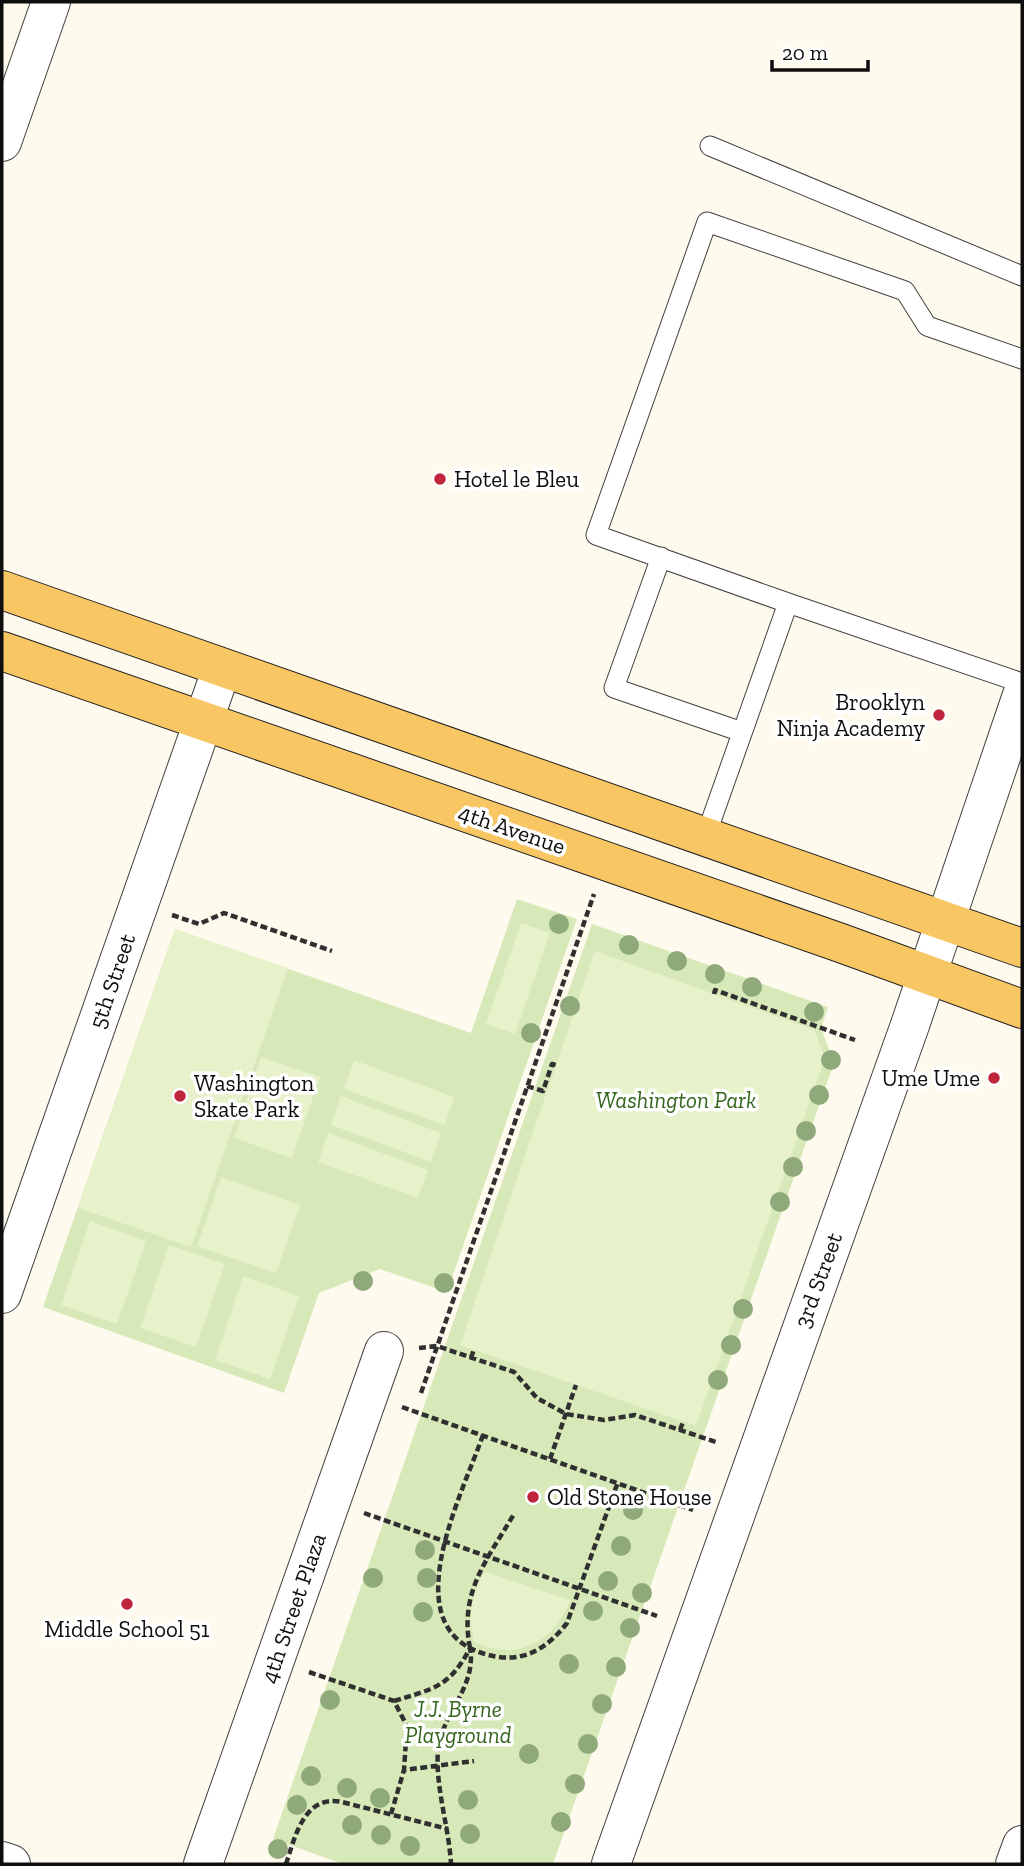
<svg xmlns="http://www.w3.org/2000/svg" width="1024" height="1866" viewBox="0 0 1024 1866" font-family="'Zilla Slab',serif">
  <rect width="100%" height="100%" fill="#fffaee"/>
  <path fill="#d7e9b8" d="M517,899L577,919L447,1292L380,1269L319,1293L284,1393L43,1307L175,929L471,1033Z
    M592,924L828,1007L821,1028L834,1063L553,1864H343L273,1839Z"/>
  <path fill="#e7f1ca" d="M521,923L550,933L515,1034L486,1024Z
    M175,929L288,968L191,1247L78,1208Z
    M595,951L814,1030L825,1058L696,1426L460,1345Z
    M261,1057L320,1077L292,1158L234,1138Z
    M354,1060L454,1097L445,1125L344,1089Z
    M341,1096L441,1133L431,1162L331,1125Z
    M328,1133L428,1170L418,1198L318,1162Z
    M221,1177L300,1205L276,1273L197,1246Z
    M90,1221L146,1241L117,1324L61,1305Z
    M169,1245L225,1264L196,1347L140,1328Z
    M243,1276L299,1296L270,1379L215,1360Z
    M485,1572L570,1600C554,1643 516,1662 474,1642C468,1616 470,1594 485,1572Z"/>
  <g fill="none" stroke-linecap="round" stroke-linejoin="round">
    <defs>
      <path id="service" d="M710,146L1022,276
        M661,557L614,688L742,732
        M788,603L596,535L707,222L905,291L927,326L1022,359
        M705,838L788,603L1022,683"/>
      <path id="minor" d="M2,142L51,2
        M2,1294L222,668
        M203,1864L384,1351
        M611,1864L910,1025L1022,695
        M1015,1864L1022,1845"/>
      <path id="tertiary" d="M2,1861L11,1864"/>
      <path id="primary" d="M2,590L1022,948
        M2,651L838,942L1022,1009"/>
    </defs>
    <use href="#service" stroke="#414141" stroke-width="21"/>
    <use href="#minor" stroke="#414141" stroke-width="40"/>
    <use href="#tertiary" stroke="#414141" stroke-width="40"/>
    <use href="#primary" stroke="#1f1f1f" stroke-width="40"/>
    <path stroke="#303030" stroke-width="4.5" stroke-dasharray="7 3.5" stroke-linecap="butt" d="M172,915L199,924L224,913L332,951
      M714,994L715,990L855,1040
      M527,1086L543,1091L552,1064L556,1065
      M419,1348L437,1346L514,1372L537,1398L566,1414L604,1420L635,1415L716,1442
      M471,1358L474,1349
      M421,1393L594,894
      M402,1407L693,1510
      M680,1430L683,1422
      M483,1435C461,1498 386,1640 499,1657C528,1661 550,1645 567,1623L618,1482
      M550,1459L576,1385
      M364,1513L657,1616
      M470,1648C459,1592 487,1560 514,1514
      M309,1672L394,1701L407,1726L404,1770L474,1761
      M394,1701C433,1689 450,1687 470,1648C477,1687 442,1713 438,1750C435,1787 449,1827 451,1864
      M391,1814L404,1770
      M286,1864C295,1837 304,1794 342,1802L448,1829"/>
    <use href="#service" stroke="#fff" stroke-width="19"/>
    <use href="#minor" stroke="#fff" stroke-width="38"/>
    <use href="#tertiary" stroke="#fff" stroke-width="38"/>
    <use href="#primary" stroke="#f9c664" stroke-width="38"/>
  </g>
  <g fill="#8fa97b">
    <circle cx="559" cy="924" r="10"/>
    <circle cx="629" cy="945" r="10"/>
    <circle cx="677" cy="961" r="10"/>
    <circle cx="715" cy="974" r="10"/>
    <circle cx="752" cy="987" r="10"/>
    <circle cx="570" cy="1006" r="10"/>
    <circle cx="814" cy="1012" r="10"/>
    <circle cx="531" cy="1033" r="10"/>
    <circle cx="831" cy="1060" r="10"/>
    <circle cx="819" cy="1095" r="10"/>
    <circle cx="806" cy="1131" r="10"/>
    <circle cx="793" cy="1167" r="10"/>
    <circle cx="780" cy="1202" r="10"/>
    <circle cx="363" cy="1281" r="10"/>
    <circle cx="444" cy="1283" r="10"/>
    <circle cx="743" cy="1309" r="10"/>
    <circle cx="731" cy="1345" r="10"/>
    <circle cx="718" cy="1380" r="10"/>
    <circle cx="633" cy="1510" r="10"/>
    <circle cx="621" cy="1546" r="10"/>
    <circle cx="425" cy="1550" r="10"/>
    <circle cx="373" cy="1578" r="10"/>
    <circle cx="427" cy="1578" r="10"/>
    <circle cx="608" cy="1581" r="10"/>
    <circle cx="642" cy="1593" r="10"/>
    <circle cx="593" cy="1611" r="10"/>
    <circle cx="423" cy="1612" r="10"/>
    <circle cx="630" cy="1628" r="10"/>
    <circle cx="569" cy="1664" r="10"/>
    <circle cx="616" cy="1667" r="10"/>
    <circle cx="330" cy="1700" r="10"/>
    <circle cx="602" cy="1704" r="10"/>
    <circle cx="588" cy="1744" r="10"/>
    <circle cx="529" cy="1754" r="10"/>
    <circle cx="311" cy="1776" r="10"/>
    <circle cx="575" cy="1784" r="10"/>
    <circle cx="347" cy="1788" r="10"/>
    <circle cx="380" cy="1798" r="10"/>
    <circle cx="468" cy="1800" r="10"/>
    <circle cx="297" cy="1805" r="10"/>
    <circle cx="561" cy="1822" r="10"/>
    <circle cx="352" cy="1825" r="10"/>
    <circle cx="470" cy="1834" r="10"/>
    <circle cx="381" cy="1835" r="10"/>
    <circle cx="410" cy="1846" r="10"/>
    <circle cx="278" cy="1849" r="10"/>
  </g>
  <g fill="#bf253c" stroke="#fff" stroke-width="2.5">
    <circle cx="440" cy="479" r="7"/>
    <circle cx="939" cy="715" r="7"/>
    <circle cx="994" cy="1078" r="7"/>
    <circle cx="180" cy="1096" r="7"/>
    <circle cx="533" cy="1497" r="7"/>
    <circle cx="127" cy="1604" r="7"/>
  </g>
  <g text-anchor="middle" stroke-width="7" stroke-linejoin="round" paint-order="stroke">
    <g font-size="23" fill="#0e0e0e" stroke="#fff" text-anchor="start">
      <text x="454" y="487">Hotel le Bleu</text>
      <text x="925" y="710" text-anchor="end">Brooklyn<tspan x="925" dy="26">Ninja Academy</tspan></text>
      <text x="980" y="1086" text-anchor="end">Ume Ume</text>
      <text x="194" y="1091">Washington<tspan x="194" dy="26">Skate Park</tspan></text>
      <text x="547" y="1505">Old Stone House</text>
      <text x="127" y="1637" text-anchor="middle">Middle School 51</text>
    </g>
    <g font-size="23" fill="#0e0e0e" stroke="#fff">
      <text transform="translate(512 829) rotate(19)" y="8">4th Avenue</text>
      <text transform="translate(112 981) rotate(-71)" y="8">5th Street</text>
      <text transform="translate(818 1280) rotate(-70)" y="8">3rd Street</text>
      <text transform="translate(293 1608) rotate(-71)" y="8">4th Street Plaza</text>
    </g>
    <g font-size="23" font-style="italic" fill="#34661d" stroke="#fff">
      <text x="676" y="1108">Washington Park</text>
      <text x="458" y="1717">J.J. Byrne<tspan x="458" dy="26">Playground</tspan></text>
    </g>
  </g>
  <rect width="1024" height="1866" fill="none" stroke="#0e0e0e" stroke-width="7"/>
  <path d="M772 60v10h96v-10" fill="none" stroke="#0e0e0e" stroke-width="3.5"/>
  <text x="782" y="60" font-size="21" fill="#0e0e0e" stroke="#ffffff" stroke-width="5" paint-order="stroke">20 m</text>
</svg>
